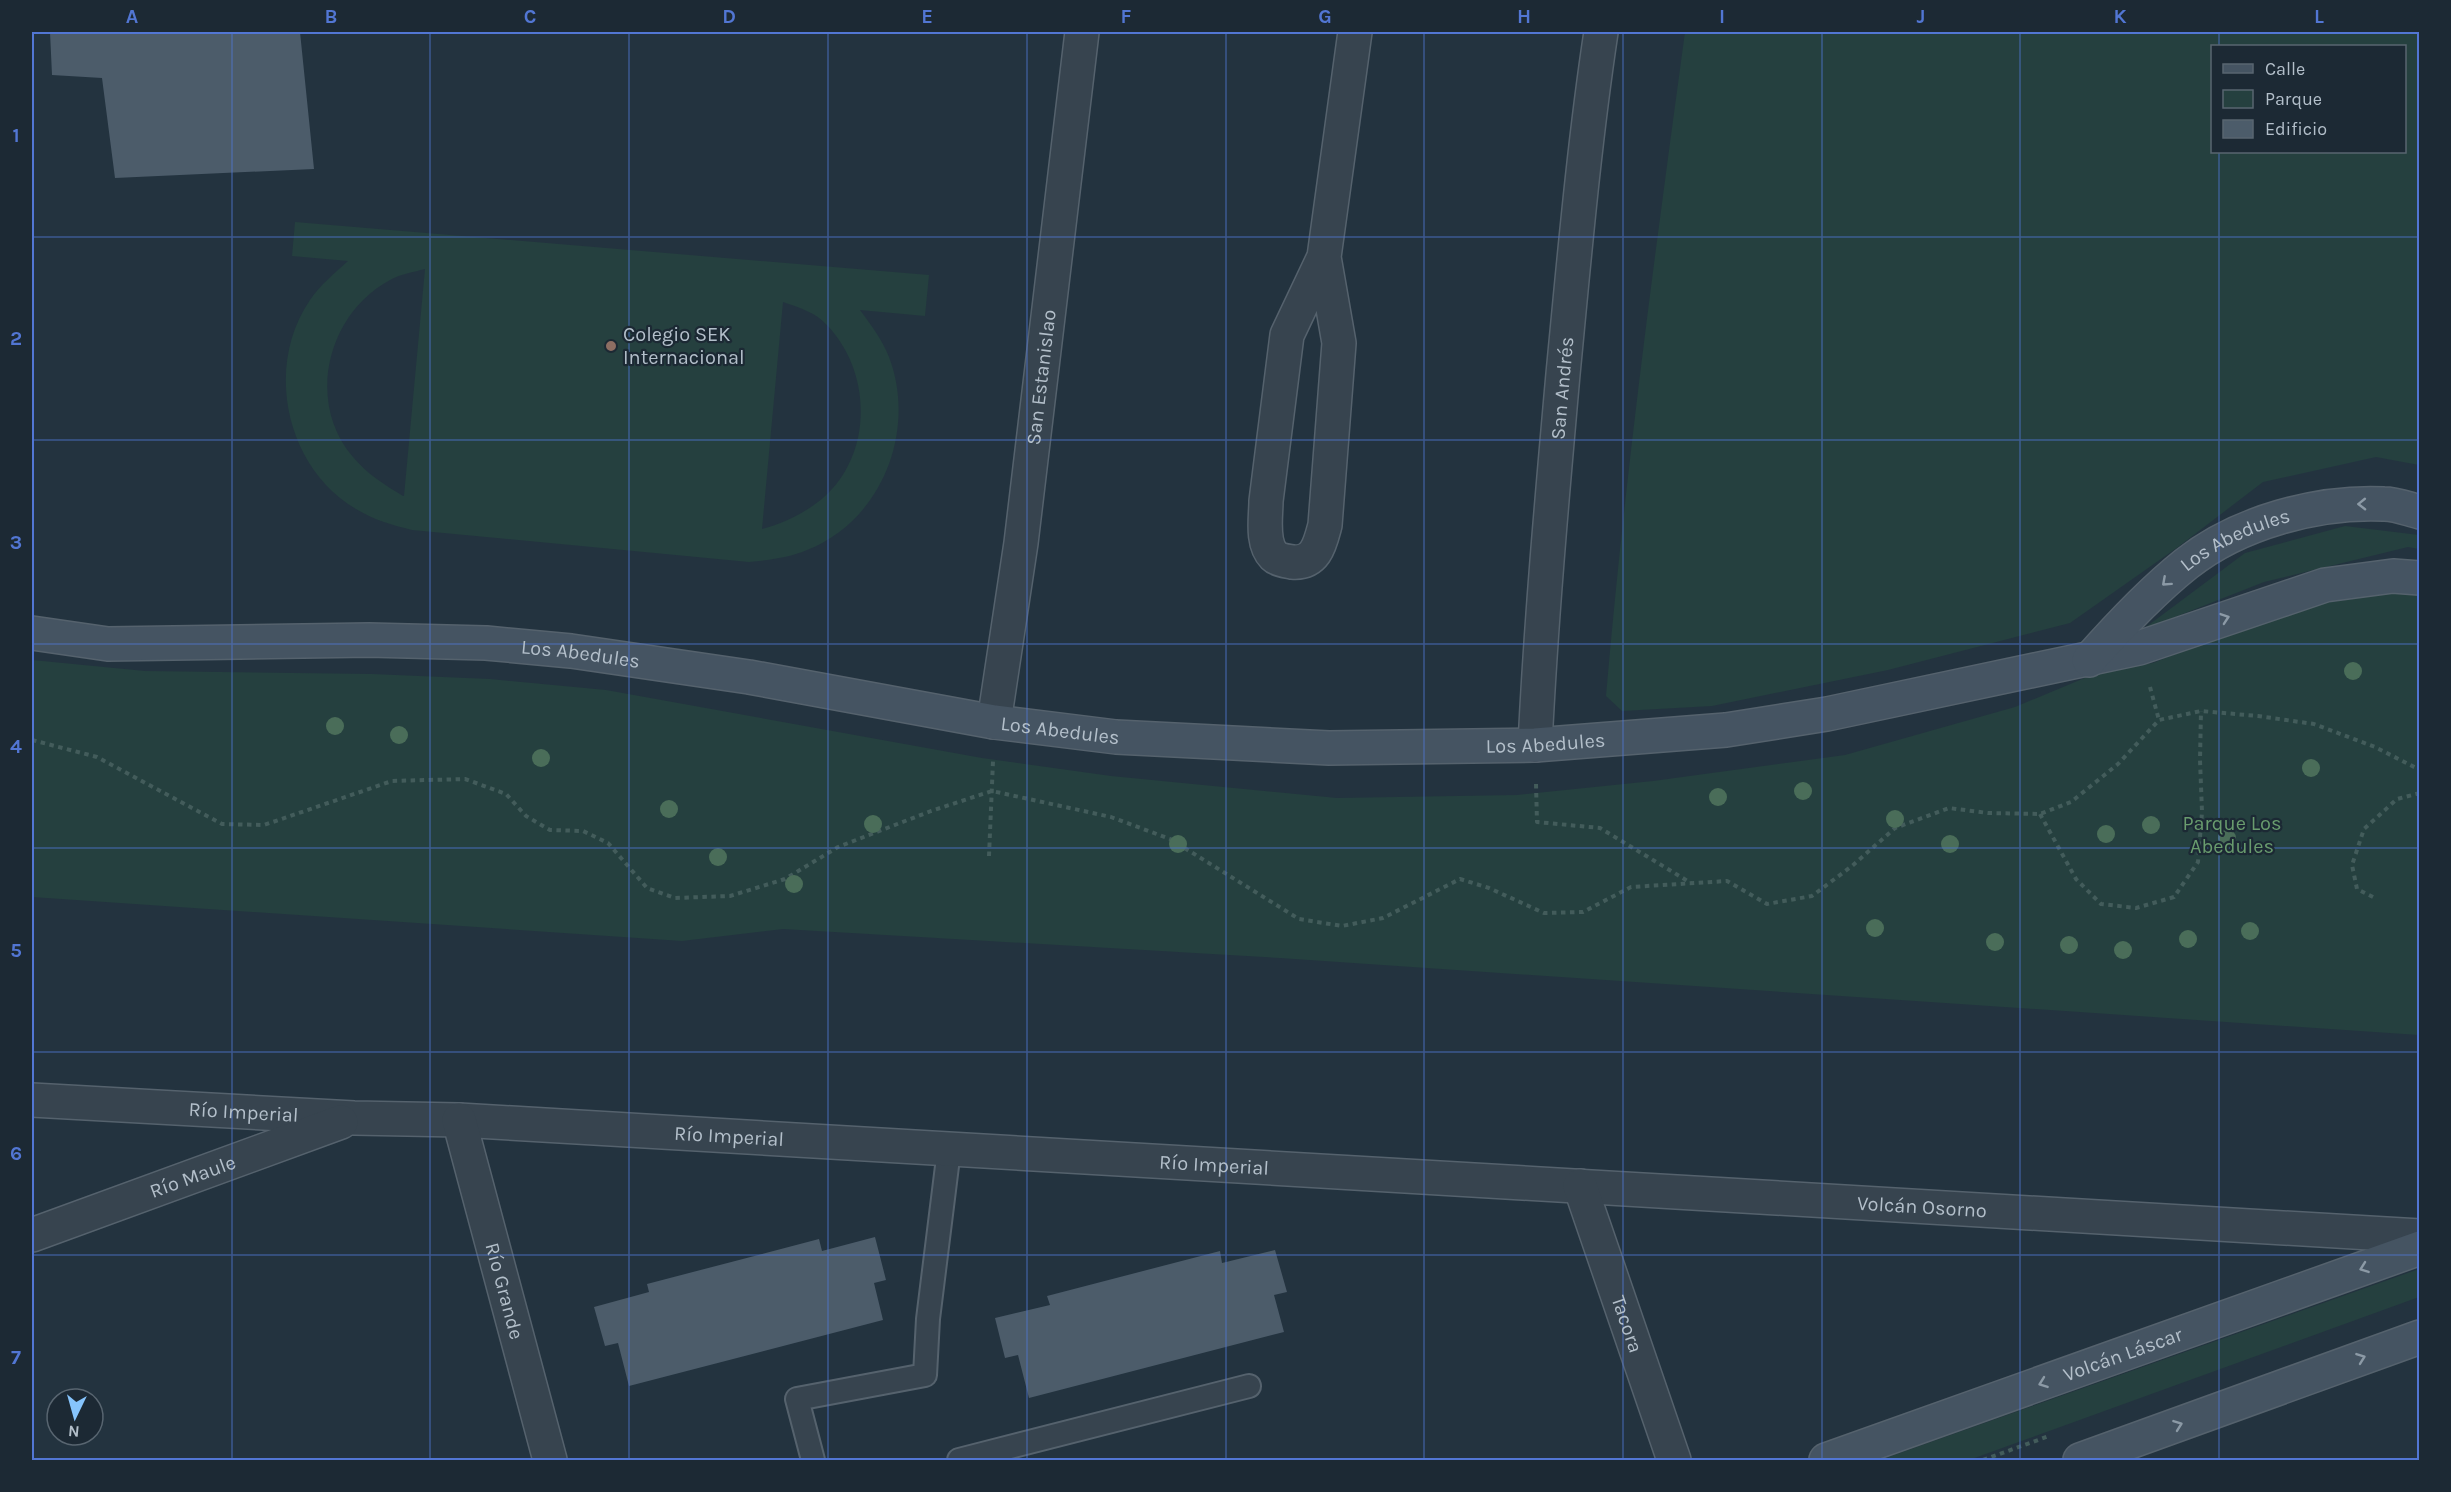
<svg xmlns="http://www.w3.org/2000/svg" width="2451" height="1492" viewBox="0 0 2451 1492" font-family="Karla,sans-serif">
  <rect width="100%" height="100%" fill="#23333f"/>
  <path fill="#25403f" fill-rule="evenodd" d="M1685,32H2419V465L2376,457L2263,482L2178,547L2070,623L1888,670L1712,706L1622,711L1606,696C1625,474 1655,253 1685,32ZM2212,46H2404V152H2212Z
    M295,222L929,275L925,316L860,310C871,325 882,339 889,357C917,430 882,521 807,550C788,558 769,560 749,562L412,530C392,525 374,520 356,509C286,468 264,367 310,300C321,284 334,274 348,261L292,256ZM425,269L404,496H403C385,485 367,474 353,457C305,401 328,313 390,280C400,274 414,272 425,269ZM783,302C792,305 804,309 813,314C824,320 834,332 841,343C872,391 867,460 823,498C805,513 784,523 762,529Z
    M2345,526L2419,535V549L2408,547L2264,582L2142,630L2245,553Z
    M2419,589V1035L1280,958L783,929L682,941L32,897V660L145,671L372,674L490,679L606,690L982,758L1111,776L1337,798L1517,795L1653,781L1845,755L2015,707L2099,672L2153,663L2221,636L2318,604Z
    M2419,1269V1297L1969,1460H1880Z"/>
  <path fill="#4c5c6a" d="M50,32H300L314,169L115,178L102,78L52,75Z
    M875,1237L886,1280L874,1283L883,1320L629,1386L618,1343L605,1346L594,1307L649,1292L647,1284L819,1239L822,1251Z
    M1275,1250L1287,1292L1274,1295L1284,1332L1029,1398L1018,1355L1005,1358L995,1318L1050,1305L1047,1296L1220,1251L1222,1263Z"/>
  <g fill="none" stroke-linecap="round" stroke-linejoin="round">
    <defs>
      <path id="lane" d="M813,1460L797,1399L925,1375L928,1319L949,1150
        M959,1460L1249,1386"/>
      <g id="street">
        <path d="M1324,257L1339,343L1325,525C1320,544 1316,564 1292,562C1287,561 1278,560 1274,556C1261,543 1266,517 1266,501L1287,335L1324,257L1355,32"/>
        <path id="s1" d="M994,722L1021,543L1082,32"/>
        <path id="s2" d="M1535,745C1541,621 1552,498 1563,374C1574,260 1584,145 1601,32"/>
        <path id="s3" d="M32,1100L354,1118L459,1120L2420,1236"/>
        <path id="s4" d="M459,1120L550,1460"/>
        <path id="s5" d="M1580,1186L1674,1460"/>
        <path id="s6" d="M32,1235L341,1122"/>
      </g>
      <g id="secondary">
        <path id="s7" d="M32,633L108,644L369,640L486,643L571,651L749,677L994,722L1116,737L1329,748L1535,745L1726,730L1827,714L2139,648L2325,585L2393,576L2420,578"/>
        <path id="s8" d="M2089,660C2119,626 2151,592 2186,564C2239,522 2318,501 2384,504C2396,504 2408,509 2420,512"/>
        <path id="s9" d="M1826,1460L2420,1248"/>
        <path d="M2080,1460L2420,1337"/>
      </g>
    </defs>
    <use href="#lane" stroke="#55626d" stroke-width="26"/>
    <use href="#street" stroke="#55626d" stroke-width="36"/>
    <use href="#secondary" stroke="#55626d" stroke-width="36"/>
    <path stroke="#435c5b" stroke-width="4" stroke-dasharray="4.5 4.5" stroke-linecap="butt" d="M2150,687L2159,720
      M32,740L97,757L222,824L264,825L392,781L465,779L506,794L526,816L550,830L583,831L608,843L647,888L675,898L730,896L785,879L838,847L931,811L992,791L1111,817L1170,839L1299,919L1342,926L1383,918L1460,879L1489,888L1544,913L1583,912L1631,887L1727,881L1767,904L1812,896L1852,866L1895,828L1949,808L1988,813L2040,814L2071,802L2118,764L2159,720L2201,711L2258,716L2314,724L2375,747L2420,770
      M1536,784L1537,822L1600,828L1691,883
      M2040,814L2076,879L2101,904L2136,908L2174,897L2198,862L2202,812L2200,760L2201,711
      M989,856L993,761
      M2373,897L2357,889L2352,865L2364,829L2397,799L2420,793
      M1983,1460L2049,1436"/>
    <use href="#lane" stroke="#37444f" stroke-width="22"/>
    <use href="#street" stroke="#37444f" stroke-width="33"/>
    <use href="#secondary" stroke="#455462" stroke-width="33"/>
  </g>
  <g fill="#4a6d59">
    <circle cx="2353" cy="671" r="9"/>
    <circle cx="335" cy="726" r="9"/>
    <circle cx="399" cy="735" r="9"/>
    <circle cx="541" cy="758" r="9"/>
    <circle cx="2311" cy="768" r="9"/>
    <circle cx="1803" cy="791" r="9"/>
    <circle cx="1718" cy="797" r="9"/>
    <circle cx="669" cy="809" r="9"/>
    <circle cx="1895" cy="819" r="9"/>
    <circle cx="873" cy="824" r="9"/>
    <circle cx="2151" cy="825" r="9"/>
    <circle cx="2106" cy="834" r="9"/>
    <circle cx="2227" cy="838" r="9"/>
    <circle cx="1178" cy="844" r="9"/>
    <circle cx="1950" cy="844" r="9"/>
    <circle cx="718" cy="857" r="9"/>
    <circle cx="794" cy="884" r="9"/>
    <circle cx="1875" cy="928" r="9"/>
    <circle cx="2250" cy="931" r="9"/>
    <circle cx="2188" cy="939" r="9"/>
    <circle cx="1995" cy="942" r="9"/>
    <circle cx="2069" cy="945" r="9"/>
    <circle cx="2123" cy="950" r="9"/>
  </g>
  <defs><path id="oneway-chevron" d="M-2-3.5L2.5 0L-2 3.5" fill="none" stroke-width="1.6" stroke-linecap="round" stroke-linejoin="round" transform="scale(1.5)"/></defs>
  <g stroke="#8c9aa6">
    <use href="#oneway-chevron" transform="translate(2362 504) rotate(179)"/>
    <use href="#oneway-chevron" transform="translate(2166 582) rotate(138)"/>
    <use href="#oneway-chevron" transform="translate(2225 618) rotate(-19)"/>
    <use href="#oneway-chevron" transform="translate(2364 1268) rotate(160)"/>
    <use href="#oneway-chevron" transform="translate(2361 1358) rotate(-20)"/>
    <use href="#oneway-chevron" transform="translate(2043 1383) rotate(160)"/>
    <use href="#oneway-chevron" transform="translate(2178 1425) rotate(-20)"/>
  </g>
  <path fill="none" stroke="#5276d3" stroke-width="1.5" stroke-opacity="0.55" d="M232,32V1460M430,32V1460M629,32V1460M828,32V1460M1027,32V1460M1226,32V1460M1424,32V1460M1623,32V1460M1822,32V1460M2020,32V1460M2219,32V46M2219,152V1460M32,237H2420M32,440H2420M32,644H2420M32,848H2420M32,1052H2420M32,1255H2420"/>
  <circle fill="#8d6e63" stroke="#1c2934" stroke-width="2" cx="611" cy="346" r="6"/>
  <g text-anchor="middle" stroke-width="4.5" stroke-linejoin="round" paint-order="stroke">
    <g font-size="20" fill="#b3bfca" stroke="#1c2934" text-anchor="start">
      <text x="623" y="341">Colegio SEK<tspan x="623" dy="23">Internacional</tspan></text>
    </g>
    <g font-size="20" fill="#b3bfca" stroke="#1c2934">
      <text dy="7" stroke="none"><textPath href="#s1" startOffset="348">San Estanislao</textPath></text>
      <text dy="7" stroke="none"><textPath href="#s2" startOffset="358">San Andrés</textPath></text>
      <text dy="7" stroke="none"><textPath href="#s8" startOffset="192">Los Abedules</textPath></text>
      <text dy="7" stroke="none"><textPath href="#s7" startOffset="550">Los Abedules</textPath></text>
      <text dy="7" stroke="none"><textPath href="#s7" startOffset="1036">Los Abedules</textPath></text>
      <text dy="7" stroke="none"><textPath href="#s7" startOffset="1522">Los Abedules</textPath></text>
      <text dy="7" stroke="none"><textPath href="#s3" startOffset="212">Río Imperial</textPath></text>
      <text dy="7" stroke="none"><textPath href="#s3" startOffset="698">Río Imperial</textPath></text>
      <text dy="7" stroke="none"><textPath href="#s3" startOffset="1184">Río Imperial</textPath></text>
      <text dy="7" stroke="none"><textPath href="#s6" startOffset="171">Río Maule</textPath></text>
      <text dy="7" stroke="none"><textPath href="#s3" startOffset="1893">Volcán Osorno</textPath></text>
      <text dy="7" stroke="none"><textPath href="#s4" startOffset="177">Río Grande</textPath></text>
      <text dy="7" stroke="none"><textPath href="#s5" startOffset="146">Tacora</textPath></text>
      <text dy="7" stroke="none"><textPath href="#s9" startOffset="315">Volcán Láscar</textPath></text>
    </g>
    <g font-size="20" fill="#699c6e" stroke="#1c2934">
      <text x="2232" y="830">Parque Los<tspan x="2232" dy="23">Abedules</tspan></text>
    </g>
  </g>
  <rect width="2451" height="1492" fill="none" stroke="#1c2934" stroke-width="66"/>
  <rect x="2211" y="45" width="195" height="108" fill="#1c2934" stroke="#586570" stroke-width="1.5"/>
  <rect x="2223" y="64" width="30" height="9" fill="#455462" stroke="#586570" stroke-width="1.5"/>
  <text x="2265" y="75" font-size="18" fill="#b3bfca">Calle</text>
  <rect x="2223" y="90" width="30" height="18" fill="#25403f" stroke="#586570" stroke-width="1.5"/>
  <text x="2265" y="105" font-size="18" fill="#b3bfca">Parque</text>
  <rect x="2223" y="120" width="30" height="18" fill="#4c5c6a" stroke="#586570" stroke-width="1.5"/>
  <text x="2265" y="135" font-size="18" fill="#b3bfca">Edificio</text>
  <g transform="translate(75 1417) rotate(185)"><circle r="28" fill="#1c2934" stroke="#586570" stroke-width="1.5"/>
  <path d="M0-4.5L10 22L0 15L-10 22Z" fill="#86c4fc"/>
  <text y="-9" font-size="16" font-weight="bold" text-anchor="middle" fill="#b3bfca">N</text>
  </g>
  <rect x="33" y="33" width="2385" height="1426" fill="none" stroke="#5276d3" stroke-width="2"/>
  <g font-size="20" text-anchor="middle" font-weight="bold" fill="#5276d3">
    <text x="132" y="23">A</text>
    <text x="331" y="23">B</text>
    <text x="530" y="23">C</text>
    <text x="729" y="23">D</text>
    <text x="927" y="23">E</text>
    <text x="1126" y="23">F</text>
    <text x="1325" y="23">G</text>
    <text x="1524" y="23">H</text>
    <text x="1722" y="23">I</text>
    <text x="1921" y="23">J</text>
    <text x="2120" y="23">K</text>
    <text x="2319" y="23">L</text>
    <text x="16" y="142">1</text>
    <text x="16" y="345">2</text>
    <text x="16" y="549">3</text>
    <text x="16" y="753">4</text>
    <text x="16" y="957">5</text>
    <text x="16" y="1160">6</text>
    <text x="16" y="1364">7</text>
  </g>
</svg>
